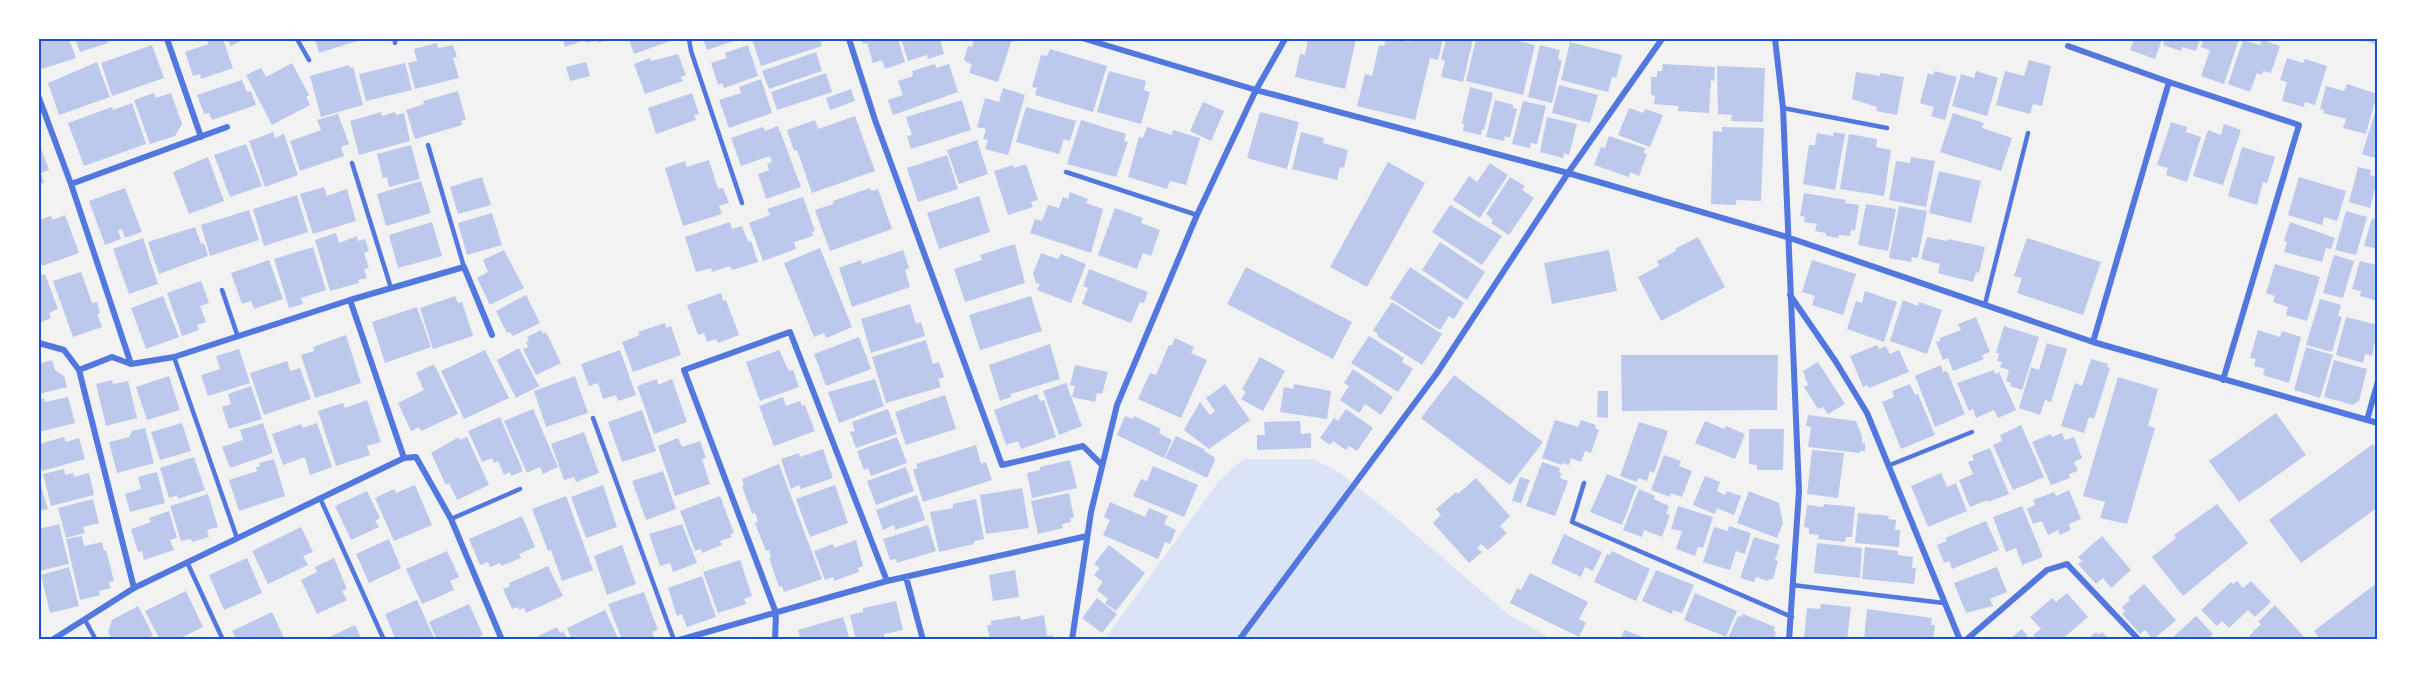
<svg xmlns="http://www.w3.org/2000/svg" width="2417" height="679" viewBox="0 0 2417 679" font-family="'Public Sans',sans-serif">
  <rect width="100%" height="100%" fill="#f2f2f2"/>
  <path fill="#dbe4f7" d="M1243,459H1313L1339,472L1394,516L1509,615L1554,640H1104L1218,482Z"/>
  <path fill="#bdc9ec" d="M39,39H69L76,58L42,69L39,60Z
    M75,39H107L108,43L80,52Z
    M223,39L233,68L201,79L200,74L193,76L185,52L208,44L207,40Z
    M227,39H244L231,46Z
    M315,39H357V41L319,53Z
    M563,39H608L598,43V40L586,43L585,40L565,47Z
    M629,39H676L634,54Z
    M703,39H740L707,50Z
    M752,39H820L822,46L761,66Z
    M861,39H898L905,62L885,69L882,60L873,63L867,43L863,44Z
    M901,39H940L944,54L928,59L927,55L908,61Z
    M974,39H1012L998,82L969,73L972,65L964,60L968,46L972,47Z
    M1308,39H1356L1345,89L1295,77L1300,54L1305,55Z
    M1386,39L1411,42L1412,39H1443L1438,60L1430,58L1415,120L1357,106L1365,74L1372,76L1379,45L1384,46Z
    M1446,39H1473L1463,82L1441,77L1445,61L1441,59Z
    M1476,39H1510L1535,45L1523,95L1466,81Z
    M2134,39H2162L2155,59L2130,50Z
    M2165,39H2200L2196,51L2182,47L2181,51L2163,45Z
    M2203,39H2239L2224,84L2201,76L2210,50L2201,47Z
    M2362,39H2378V45L2361,39Z
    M2243,40L2260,45L2262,40L2280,46L2271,73L2263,71L2262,75L2257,73L2250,92L2228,84Z
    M1570,42L1622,55L1616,78L1612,77L1608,92L1561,80Z
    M437,43L438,48L453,45L457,57L453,58L459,78L415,89L408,63L417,61L414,49Z
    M152,45L164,78L112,96L101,63Z
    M748,45L758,76L724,88L722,83L718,85L711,63L727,58L725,53Z
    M1540,45L1560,50L1558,59L1562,60L1552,103L1528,97Z
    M1050,49L1107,66L1093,112L1035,95L1037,88L1032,87L1041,55L1047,56Z
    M816,52L822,71L769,89L762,71Z
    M678,54L686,75L681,77L683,81L645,94L634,64L650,58L651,61Z
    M2287,58L2303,63L2305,59L2327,66L2315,105L2305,102L2304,107L2282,101L2287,82L2280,80Z
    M2029,60L2051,66L2042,106L2033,104L2030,114L1996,105L2005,71L2024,76Z
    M97,62L110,97L59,115L48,83Z
    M586,62L590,76L570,81L566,67Z
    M292,63L309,95L306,97L310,105L272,125L246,75L261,68L266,77Z
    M405,63L412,90L366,101L359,74Z
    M935,64L936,68L949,64L958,92L893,115L888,100L903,95L898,81L913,76L912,71Z
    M1663,64L1715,67L1714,81L1711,80L1709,113L1678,111V106L1654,104L1655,96L1651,95V77H1657V71H1662Z
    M349,65L350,68L353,67L363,105L321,117L310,76Z
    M1717,66L1765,68L1763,122L1731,121L1732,115L1718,114Z
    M1109,71L1146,81L1144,90L1150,92L1141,124L1097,112Z
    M1935,71L1957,77L1945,120L1931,116L1934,107L1920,103L1928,73L1933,75Z
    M1976,71L1998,78L1987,116L1952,106L1961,74L1974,78Z
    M1856,72L1880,76V73L1904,77L1897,115L1876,111L1877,107L1852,99Z
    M826,73L832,92L777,110L771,92Z
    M761,79L772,113L729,128L719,100L741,93L739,87Z
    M242,80L247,92L251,91L256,105L212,120L209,113L204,114L197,95Z
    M2347,84L2377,94L2366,134L2343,128L2346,119L2323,113L2324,110L2320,109L2326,86L2344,91Z
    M1559,85L1598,95L1590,123L1552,113Z
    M1470,87L1493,93L1484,130L1482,129L1481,135L1463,131L1464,124L1462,123Z
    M1003,88L1025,95L1008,155L985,149L988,140L983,139L986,129L977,127L985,98L999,102Z
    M851,89L855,101L830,110L826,98Z
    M458,91L466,120L461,121L462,125L415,139L406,110L424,104L423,101Z
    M154,93L156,98L171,93L182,124L175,136L150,144L134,100Z
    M692,93L699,114L694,115L696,120L656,134L648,108Z
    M962,100L971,130L911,149L907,136L912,135L906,117Z
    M1495,100L1513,105V108L1517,109L1510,138L1505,136L1504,141L1486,137Z
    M1523,101L1546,106L1537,144L1531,143L1530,148L1512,144Z
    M1203,102L1224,111L1211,141L1190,131Z
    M132,103L146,144L84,166L68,123L112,107L113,110Z
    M2378,103V159L2362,154Z
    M1026,107L1076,121L1070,141L1064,139L1059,154L1016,142Z
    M1629,108L1643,113L1645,109L1663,115L1650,147L1618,135Z
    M381,112L382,116L395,112L396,115L404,113L410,141L359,155L350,121Z
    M1260,112L1299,122L1287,169L1247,158Z
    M1953,113L1984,123L1982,128L2012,138L2001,171L1940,152Z
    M338,114L349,144L341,147L344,156L300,171L290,141L321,130L317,120Z
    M855,116L875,171L812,193L797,150L794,151L787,130L815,120L818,129Z
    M1547,117L1577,124L1569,155L1564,153L1563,158L1540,152Z
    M1081,120L1126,134L1124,141L1128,142L1116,177L1067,164Z
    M2171,122L2187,127L2186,132L2201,137L2187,182L2166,175L2168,168L2157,165Z
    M2224,124L2241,130L2223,185L2193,176L2208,130L2221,135Z
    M778,126L801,187L766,199L758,174L769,170L767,164L772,162L770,156L741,166L731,138L763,127L765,131Z
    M1147,127L1172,135L1173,130L1200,138L1186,185L1170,181L1167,189L1128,177L1139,137L1143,138Z
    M1722,127L1764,128L1761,201L1736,200V205L1711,204L1713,131L1722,132Z
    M273,132L275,138L284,134L298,175L265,187L249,141Z
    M1301,132L1324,138L1323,143L1348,150L1344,168L1340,167L1337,180L1292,169Z
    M1834,132L1845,134L1835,190L1803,184L1809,145H1815L1817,133L1833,136Z
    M1849,134L1877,139L1876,147L1891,150L1884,196L1840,189Z
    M1609,136L1645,148L1644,153L1647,154L1639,176L1630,172L1629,177L1594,165L1601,147L1605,148Z
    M977,140L988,174L959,184L947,150Z
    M39,143L49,170L41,173L44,183L39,184Z
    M246,144L262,186L230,197L214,155Z
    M411,145L420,179L389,187L387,177L383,178L377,154Z
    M2242,147L2275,157L2267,183L2263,182L2257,205L2228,196Z
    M947,155L958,189L918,202L907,168Z
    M208,157L224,201L189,214L173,172Z
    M1911,157L1935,161L1926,207L1889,200L1896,161L1910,163Z
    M709,160L718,189L723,188L729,203L719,206L722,214L683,226L665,168L685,161L687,167Z
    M1388,162L1425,183L1367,287L1330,267Z
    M1490,163L1508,175L1480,218L1453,200L1469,176L1477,182Z
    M1026,164L1038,200L1031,202L1033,207L1008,215L994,171L1013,165L1014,168Z
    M2358,167L2371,170L2370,175L2378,177L2370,208L2349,202Z
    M1939,171L1981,181L1971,223L1929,213Z
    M482,177L491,205L458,214L450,187Z
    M1510,177L1525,186L1522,190L1534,198L1509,235L1491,223L1493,220L1486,214Z
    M2299,177L2346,191L2337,221L2324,217L2322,225L2288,215Z
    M421,181L431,213L386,226L377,194Z
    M324,187L327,196L347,189L356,221L313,234L300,194Z
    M125,188L142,232L125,238L122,229L118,230L121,239L105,245L89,201Z
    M870,188L871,191L878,189L892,229L830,251L815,210L833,204V201Z
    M1070,192L1088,199L1086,203L1103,209L1091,253L1030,233L1035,219L1042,221L1048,205L1059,208L1063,197L1068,199Z
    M1804,193L1846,200L1845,203L1859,205L1855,231L1851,230L1850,236L1839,235L1838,238L1826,236V233L1815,231L1817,224L1804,222L1805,217L1800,216Z
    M297,195L308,232L264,246L253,209Z
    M979,196L990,232L939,249L927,213Z
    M803,197L815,231L812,232L813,236L794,242L796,249L763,261L749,223L770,215L767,209Z
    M1866,204L1896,209L1888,251L1858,245Z
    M1450,205L1502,236L1482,265L1432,232Z
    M1899,206L1927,211L1918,258L1912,257L1911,262L1889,258Z
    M1115,208L1143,218L1141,223L1160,230L1151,256L1143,253L1137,269L1098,255Z
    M249,210L259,240L210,256L201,225Z
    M2346,211L2367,217L2356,255L2335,250Z
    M492,213L502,245L467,255L458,223Z
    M65,215L79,253L42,266L39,256V220L51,216L52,220Z
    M2378,215V249L2364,246L2372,218L2376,219Z
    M432,222L442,256L398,268L389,235Z
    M730,222L732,229L742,226L748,242L751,241L758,262L732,270L730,266L712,272L711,268L696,272L685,237Z
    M2290,222L2335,238L2331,249L2326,248L2322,262L2284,252L2287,242L2284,241Z
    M195,227L201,244L204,243L208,256L159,274L148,242Z
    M336,233L339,243L357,236L358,241L365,239L369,251L364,253L369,268L364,269L367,278L358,280L359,283L330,291L315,240Z
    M1698,237L1725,287L1661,321L1638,277L1659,266L1657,261L1676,251L1675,249Z
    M1927,237L1947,241L1948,239L1985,247L1979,273L1976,272L1973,282L1938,273L1940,264L1921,259Z
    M143,238L158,284L129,294L113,249Z
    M2027,238L2101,262L2083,315L2017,293L2022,278L2014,276Z
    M1440,242L1485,272L1467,300L1422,270Z
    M1015,244L1025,283L965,302L954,269L982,260L980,255Z
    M313,247L326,290L301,298L303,304L289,308L274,259Z
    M820,248L852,327L826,338L824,333L814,337L784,263Z
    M504,250L524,288L490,305L477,278L488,272L483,260Z
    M903,250L909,268L905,270L910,287L852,307L839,268L861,260L862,264Z
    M1609,250L1617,291L1552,304L1544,263Z
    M1041,253L1058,259L1061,254L1086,264L1071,303L1037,290L1040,284L1036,283L1033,274Z
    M2334,255L2354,261L2343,298L2323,293Z
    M269,260L283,299L254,309L251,301L242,304L231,273Z
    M1812,260L1856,274L1843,315L1812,305L1815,296L1802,292Z
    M2377,260H2378V301L2360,296L2361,291L2352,289L2360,261L2376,265Z
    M2275,264L2320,277L2307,321L2286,315L2288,307L2273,302L2275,296L2266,293Z
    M1246,267L1352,322L1333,359L1227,304Z
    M1410,267L1464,303L1454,319L1449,316L1440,330L1390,298Z
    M1089,269L1148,292L1144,303L1140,302L1131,323L1082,304L1088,288L1083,286Z
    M81,272L92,303L97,302L100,313L97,314L102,327L73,337L53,281Z
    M45,274L58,309L49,313L51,318L39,323V276Z
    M201,281L209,303L200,306L206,322L197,325L199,330L182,336L167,293Z
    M1865,291L1897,302L1884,342L1847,329L1856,301L1862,303Z
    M721,293L723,301L726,300L739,335L718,343L716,339L707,342L704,333L698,335L687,305Z
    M526,295L540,323L513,336L510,332L507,333L496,311Z
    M163,296L179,337L146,349L131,308Z
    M455,296L458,303L462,302L473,336L433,349L420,308Z
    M1031,296L1042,331L980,350L969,315Z
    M2320,299L2341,305L2338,316L2342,317L2332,352L2306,345Z
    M1903,300L1918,306L1919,302L1942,310L1927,354L1890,341Z
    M1392,302L1442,334L1422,365L1377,336L1378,334L1373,330Z
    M910,304L916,324L921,322L925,336L871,353L861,319Z
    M417,307L431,347L385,363L372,322Z
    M1976,317L1990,352L1982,355L1984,359L1953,371L1948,358L1943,360L1936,342L1940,341V338L1961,330L1958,324Z
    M2346,317L2378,325L2372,356L2365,354L2363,363L2336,355Z
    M665,323L666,328L671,326L681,355L633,372L622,342L640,335L638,332Z
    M2004,326L2039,337L2022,390L2010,386L2011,383L2006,381L2009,370L2000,367L2002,362L1997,361L1999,353H1996Z
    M541,330L543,334L546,332L561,363L536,375L523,349L528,347L526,342L529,341L527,337Z
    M2258,330L2280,337L2282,331L2301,337L2289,383L2263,375L2265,369L2254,366L2256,359L2250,358Z
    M346,335L361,383L315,398L301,355L314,351L313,347Z
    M1369,336L1404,358L1402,362L1413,369L1398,392L1351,363Z
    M859,337L871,369L826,386L814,354Z
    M1175,338L1194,347L1191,353L1207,360L1181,418L1138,399L1150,373L1156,375L1169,345H1172Z
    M926,340L933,364L939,362L944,377L938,379L941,387L886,403L872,357Z
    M2047,343L2067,349L2051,402L2045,400L2040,415L2019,408L2031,367L2039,370Z
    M1050,344L1060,379L1011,394V397L1000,401L989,365Z
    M1877,345L1879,349L1886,346L1890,354L1899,350L1909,372L1869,388L1867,385L1863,387L1850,356Z
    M2306,347L2333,355L2320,398L2294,390Z
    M519,348L539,386L516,398L497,360Z
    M239,349L250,383L208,396L201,375L220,369L216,356Z
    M485,350L509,398L464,419L441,371Z
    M620,350L636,395L618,401L616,395L603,399L598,383L589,386L581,364Z
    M779,350L789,371L793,370L799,387L760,401L746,362Z
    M1621,355H1778L1777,410L1622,411Z
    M1260,357L1285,371L1263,411L1241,399L1246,392L1242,389Z
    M2091,359L2108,364L2107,367L2110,368L2094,419L2089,417L2084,433L2061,426L2075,383L2082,386Z
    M52,360L55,370L64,376L67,387L39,394V364Z
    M2334,360L2367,369L2359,401L2353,405L2324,397Z
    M287,361L290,371L300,368L311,399L264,415L250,373Z
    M1818,362L1845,404L1828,414L1823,407L1818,409L1804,387L1808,385L1803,371Z
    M434,364L458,414L421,431L419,427L411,431L398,403L424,390L416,373Z
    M1075,365L1108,372L1102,394L1097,393L1095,402L1072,397L1075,386L1070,385Z
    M1941,365L1943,372L1947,371L1965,414L1935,427L1915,376Z
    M1353,369L1393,397L1381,415L1365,404L1359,413L1340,400L1349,386L1344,383Z
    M1994,370L1995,374L1999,372L2016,410L1998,418L1994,410L1976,418L1973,409L1969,411L1957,383Z
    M1454,375L1543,442L1510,485L1421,418Z
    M169,376L180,410L147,420L136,387Z
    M575,376L588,413L546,427L534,391Z
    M2118,377L2158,389L2148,426L2155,428L2127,524L2100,518L2105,502L2083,496Z
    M657,379L658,385L672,379L687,422L654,434L637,386Z
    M875,379L884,406L839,423L828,392Z
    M112,380L113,384L128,381L137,418L106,426L96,384Z
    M1066,383L1082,426L1059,435L1043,391Z
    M1225,384L1250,420L1209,449L1184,430L1200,402L1210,415L1215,411L1206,398Z
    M1294,384L1331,391L1327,419L1280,412L1284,387L1293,389Z
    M1910,384L1915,395L1918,394L1935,435L1901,449L1882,402L1894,397L1892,391Z
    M251,386L262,419L229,429L222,407L231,404L228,394Z
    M1598,391H1608V418L1597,417Z
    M1037,394L1040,401L1044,400L1056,437L1021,449L1018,441L1006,445L994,410Z
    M945,395L956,429L906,445L895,412Z
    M68,397L75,423L39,432V399L44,398L45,402Z
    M783,397L786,406L800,401L802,406L805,405L815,431L774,446L759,406Z
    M367,400L381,442L367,446L370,455L336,466L318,411L343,403L345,408Z
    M533,409L558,467L543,474L540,467L527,473L504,421Z
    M888,409L897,434L856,448L850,432L855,431L852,422Z
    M1346,409L1373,428L1357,451L1349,446L1346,450L1333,441L1330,445L1320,438L1334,418L1338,421Z
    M642,410L656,451L622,462L608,422Z
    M2276,413L2306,455L2239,502L2209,461Z
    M1808,415L1856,421L1862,436V443H1865V451H1860V453L1808,447L1811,427L1806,426Z
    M1125,416L1133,419L1134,416L1161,429L1159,433L1172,440L1164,458L1117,435Z
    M500,417L523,471L511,476L510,472L504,475L498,461L494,463L492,458L482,462L468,431Z
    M1555,420L1578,427L1581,420L1596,425L1595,428L1599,430L1591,453L1585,451L1581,462L1571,458L1569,465L1562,463V465L1542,458Z
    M1300,421L1301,434L1311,433V448L1257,450V435H1265L1264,422Z
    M1705,421L1724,429L1726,426L1745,434L1735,459L1695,443Z
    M1639,422L1668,431L1654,473L1650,471L1647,481L1638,478L1637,482L1620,476Z
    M182,423L191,451L160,460L151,432Z
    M263,423L273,453L230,468L222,447L243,440L240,430Z
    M317,423L332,467L310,475L305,457L283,465L272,434L301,424L303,428Z
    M2021,425L2044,477L2013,490L1993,445L2002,441L2000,435Z
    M145,428L154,463L117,473L109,442L129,437L132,431Z
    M1749,429H1784L1783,470H1757V465L1749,464Z
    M584,432L599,473L576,482L574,477L564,480L551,444Z
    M2062,433L2065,440L2074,437L2082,458L2074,462L2078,471L2069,474L2070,478L2051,485L2032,442L2051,434L2052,437Z
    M1176,436L1204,449V451L1214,457L1215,460L1207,478L1165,458Z
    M64,437L66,442L79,438L85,459L42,471L39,459V444Z
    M459,437L460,440L467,437L489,485L457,500L449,483L446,485L431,453Z
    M897,437L907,463L871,476L868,468L864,470L857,451Z
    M678,438L682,447L700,441L706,458L702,459L710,484L675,496L658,446Z
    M2373,444L2378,451V507L2301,563L2269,520Z
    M976,445L981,464L986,462L992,480L923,502L913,470L918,468L916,464Z
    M1990,448L2009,494L1988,502L1987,500L1970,507L1959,480L1973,474L1968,462L1974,460L1972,455Z
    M823,449L833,478L801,489L799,485L791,489L781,459L799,453L800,457Z
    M1812,450L1844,453L1838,498L1807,494Z
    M1664,455L1681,461L1679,466L1692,471L1682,497L1671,493L1670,497L1651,490Z
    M194,457L205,490L178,499L177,495L169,498L160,468Z
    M274,459L285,496L239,511L229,480L257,471L256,467L260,466L259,463Z
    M1070,460L1077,488L1032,498L1027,473L1040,470V467Z
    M1542,462L1560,468L1559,473H1562L1560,478L1568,481L1555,516L1526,506Z
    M779,464L822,579L784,592L782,586L779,587L769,558H771L769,550L766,551L755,523L758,521L755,513L752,514L742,486L744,485L742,479Z
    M1153,466L1198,485L1184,517L1133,496L1141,479L1147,481Z
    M906,467L914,491L876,505L867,481Z
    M64,469L65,475L73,473L74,477L89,473L94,495L51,506L43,474Z
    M663,471L676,509L646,520L632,481Z
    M157,472L165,503L130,512L125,494L141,489L138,477Z
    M1941,473L1947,487L1956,483L1967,511L1928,527L1911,486Z
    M1607,474L1637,486L1622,525L1590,512Z
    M1705,476L1720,482L1717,491L1725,495L1727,491L1741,496L1734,515L1717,508L1715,514L1693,505Z
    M1520,477L1530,480L1521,503L1512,501Z
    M1476,478L1510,516L1500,526L1507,533L1488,550L1481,544L1477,548L1482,552L1469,563L1433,523L1441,515L1436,509L1456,492L1458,494Z
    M39,480L48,509L39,511Z
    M415,485L432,525L394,541L375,498L394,489L396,493Z
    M603,485L617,527L586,538L571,497Z
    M835,485L848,523L810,537L796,499Z
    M1022,488L1029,528L986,534L980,495Z
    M1639,489L1655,496L1654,499L1669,506L1666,514L1670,515L1662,537L1644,530L1642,537L1623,530Z
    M2069,490L2081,519L2069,524L2071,530L2060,535L2058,530L2048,535L2042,521L2033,524L2027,509L2035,505L2033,500L2054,492L2056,496Z
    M367,491L380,518L375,521L379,527L351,540L335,506Z
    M1749,491L1779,503L1783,523L1777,538L1737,523Z
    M1069,493L1074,518H1070L1071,522L1062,524L1063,528L1038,534L1031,501Z
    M208,494L218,527L207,530L209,537L192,542L191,539L181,541L170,506Z
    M917,495L925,520L895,530L894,525L883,530L876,510Z
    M566,496L593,570L562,581L551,550L548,551L532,509Z
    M720,496L734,533L730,534L732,537L720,541L722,545L702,553L701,549L695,551L680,511Z
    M93,499L99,523L83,527L85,533L66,538L58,508Z
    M976,499L984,539L974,541V544L939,552L930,512L953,508V504Z
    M1110,502L1145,517L1149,508L1168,516L1164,524L1176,530L1170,544L1165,542L1158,559L1103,535L1110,520L1104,517Z
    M1824,504L1855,507L1852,537H1846L1845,542L1818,539L1819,535L1809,534V528L1804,527L1807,505L1823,507Z
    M2217,504L2248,543L2183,596L2152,557L2176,538L2174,535Z
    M1678,506L1713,517L1703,548L1698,547L1695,556L1676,549L1682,531L1671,529Z
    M2022,506L2043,557L2022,565L2016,548L2006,552L1993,517Z
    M169,511L177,538L170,540L174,550L144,560L142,551L138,552L131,529L151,522L149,518Z
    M1858,513L1889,516L1888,519L1896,520L1895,530H1900L1899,547L1855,543Z
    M522,516L535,547L519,554L521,558L501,566L500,563L490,567L488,562L480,565L469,539Z
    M1986,521L1999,550L1952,569L1949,561L1944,563L1937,545L1947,541L1945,538Z
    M59,524L69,564L39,571V529Z
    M682,524L697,563L673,572L670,563L660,566L649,534Z
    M928,525L936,551L897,563L896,559L890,560L883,539Z
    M1729,526L1751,533L1745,554L1736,551L1730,570L1703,562L1714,527L1728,531Z
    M301,527L313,552L303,556L308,565L268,584L252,551Z
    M1564,534L1602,552L1593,571L1585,567L1581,577L1551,563Z
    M82,536L84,546L102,542L104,551L106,550L114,581L109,582L111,588L99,591L100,595L80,600L66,539Z
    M2102,536L2131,570L2111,588L2103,578L2096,584L2078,564L2082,561L2078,557Z
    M1754,537L1780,545L1775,560L1778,561L1773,579H1769L1768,581L1756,577L1754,582L1740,578Z
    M389,539L401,568L369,583L356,554Z
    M856,540L863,566L858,568L859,572L834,581L833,577L825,580L814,551L833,544L834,548Z
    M1817,543L1862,548L1860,578L1814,573Z
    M622,545L636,584L607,595L594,556Z
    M1109,545L1145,573L1116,611L1105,603L1108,599L1097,590L1103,582L1094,575L1100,568L1094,564Z
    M1865,547L1898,551V555L1913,557L1912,568H1916L1914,584L1862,579Z
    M447,551L459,577L450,581L454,590L422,604L406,569Z
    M1612,551L1650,569L1636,601L1594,582L1607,554L1610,555Z
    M247,558L262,593L224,610L209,575Z
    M334,558L347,589L342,591L347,600L317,614L301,580L317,572L315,567Z
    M740,560L752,596L744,599L746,604L718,613L703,572Z
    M548,566L563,596L526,613L524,608L519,610L518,607L512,609L503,589L510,586L509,583Z
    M69,567L79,606L50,613L41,575Z
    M1997,567L2007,592L1990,599L1993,606L1966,613L1954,583Z
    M1015,570L1019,597L993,601L989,575Z
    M1656,570L1694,585L1682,613L1673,610L1672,614L1642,601Z
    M1530,573L1588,602L1579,619L1586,623L1579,637L1510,603L1517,588L1521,590Z
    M702,576L716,617L687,627L682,614L677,616L668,588Z
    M2237,581L2243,588L2251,581L2271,602L2255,617L2248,610L2229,628L2222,621L2217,626L2201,610L2231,582L2233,584Z
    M2378,582V640H2321L2314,631Z
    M2144,584L2176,620L2153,640L2145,630L2140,634L2122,614L2125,611L2122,607L2130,600L2128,598Z
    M186,591L203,627L177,640H160L145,611Z
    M644,592L658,630L652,632L654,637L645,640H622L608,604Z
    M1695,593L1737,611L1726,637L1684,620Z
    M2067,593L2088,617L2061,640H2038L2033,635L2041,629L2030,617L2052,598L2056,602Z
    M1097,598L1117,614L1102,633L1082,618Z
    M417,600L435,640H396L385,614Z
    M896,601L903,630L884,634L885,640H856L850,615L863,612V608Z
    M469,604L483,635L473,640H437L429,622Z
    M1821,604L1851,607L1847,640L1804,638L1807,608L1820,609Z
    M2275,605L2307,640H2253L2249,636L2261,624L2258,622Z
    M138,606L153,635L144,640H112L108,632L112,620Z
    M1867,609L1932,618L1931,625H1935L1933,640H1864Z
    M605,610L619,640H572L567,628Z
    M272,612L285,640H237L232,631Z
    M1743,614L1775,627L1774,631L1776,632L1774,638L1779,640L1728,639L1738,616L1741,617Z
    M1044,615L1047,636L1053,635L1054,640H990L987,625H991V621L1020,616L1021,620Z
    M2196,616L2213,634L2207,640H2167L2170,636L2172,638Z
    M843,617L850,640H801L798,630Z
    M355,625L362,640H323Z
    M557,627L560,633L563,631L568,640H530Z
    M2022,629L2030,640H2008Z
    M1624,630L1651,640H1621Z
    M2096,632L2099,635L2102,632L2110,640H2087Z"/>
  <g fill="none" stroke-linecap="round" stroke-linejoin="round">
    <path stroke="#5277de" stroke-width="4.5" d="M297,39L309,60
      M689,39L691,51L742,203
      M395,43V39
      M1783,108L1887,128
      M428,145L464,267
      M352,163L391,288
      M1066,172L1197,215
      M222,290L238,337
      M1985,304L2028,133
      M174,357L237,538
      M593,418L674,640
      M1890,465L1972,432
      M1584,483L1572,522L1792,617
      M320,498L384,640
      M451,519L520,489
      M187,562L223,640
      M1792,585L1944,603
      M85,620L96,640"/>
    <path stroke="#5277de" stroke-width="6" d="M167,39L201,137
      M849,39L875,120L1002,465L1083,446L1102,465
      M1085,39L1256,90L1568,173L1787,237L2093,342L2378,423
      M1775,39L1783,108L1799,491L1789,640
      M2068,46L2169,82
      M39,98L71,184L131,364
      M71,184L227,127
      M1790,295L1836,362L1867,413L1960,640
      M350,300L404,458
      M2093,342L2169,82L2299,125L2223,380
      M39,343L64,350L79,370L134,588
      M79,370L112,357L131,364L174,357L350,300L464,267L492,335
      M2367,420L2378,381
      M906,577L923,640
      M52,640L134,588L404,458L416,457L451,519L502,640
      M679,640L887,581L1087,536
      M775,640L776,613L684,370L790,332L887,581
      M1072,640L1091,512L1117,405L1197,215L1256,90L1285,39
      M1239,640L1437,373L1568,173L1662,39
      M1966,640L2047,570L2067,564L2139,640"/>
  </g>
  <rect width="2417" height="679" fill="none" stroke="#ffffff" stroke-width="81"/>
  <rect x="40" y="40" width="2336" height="598" fill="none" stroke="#1d4ed8" stroke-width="2"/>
</svg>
